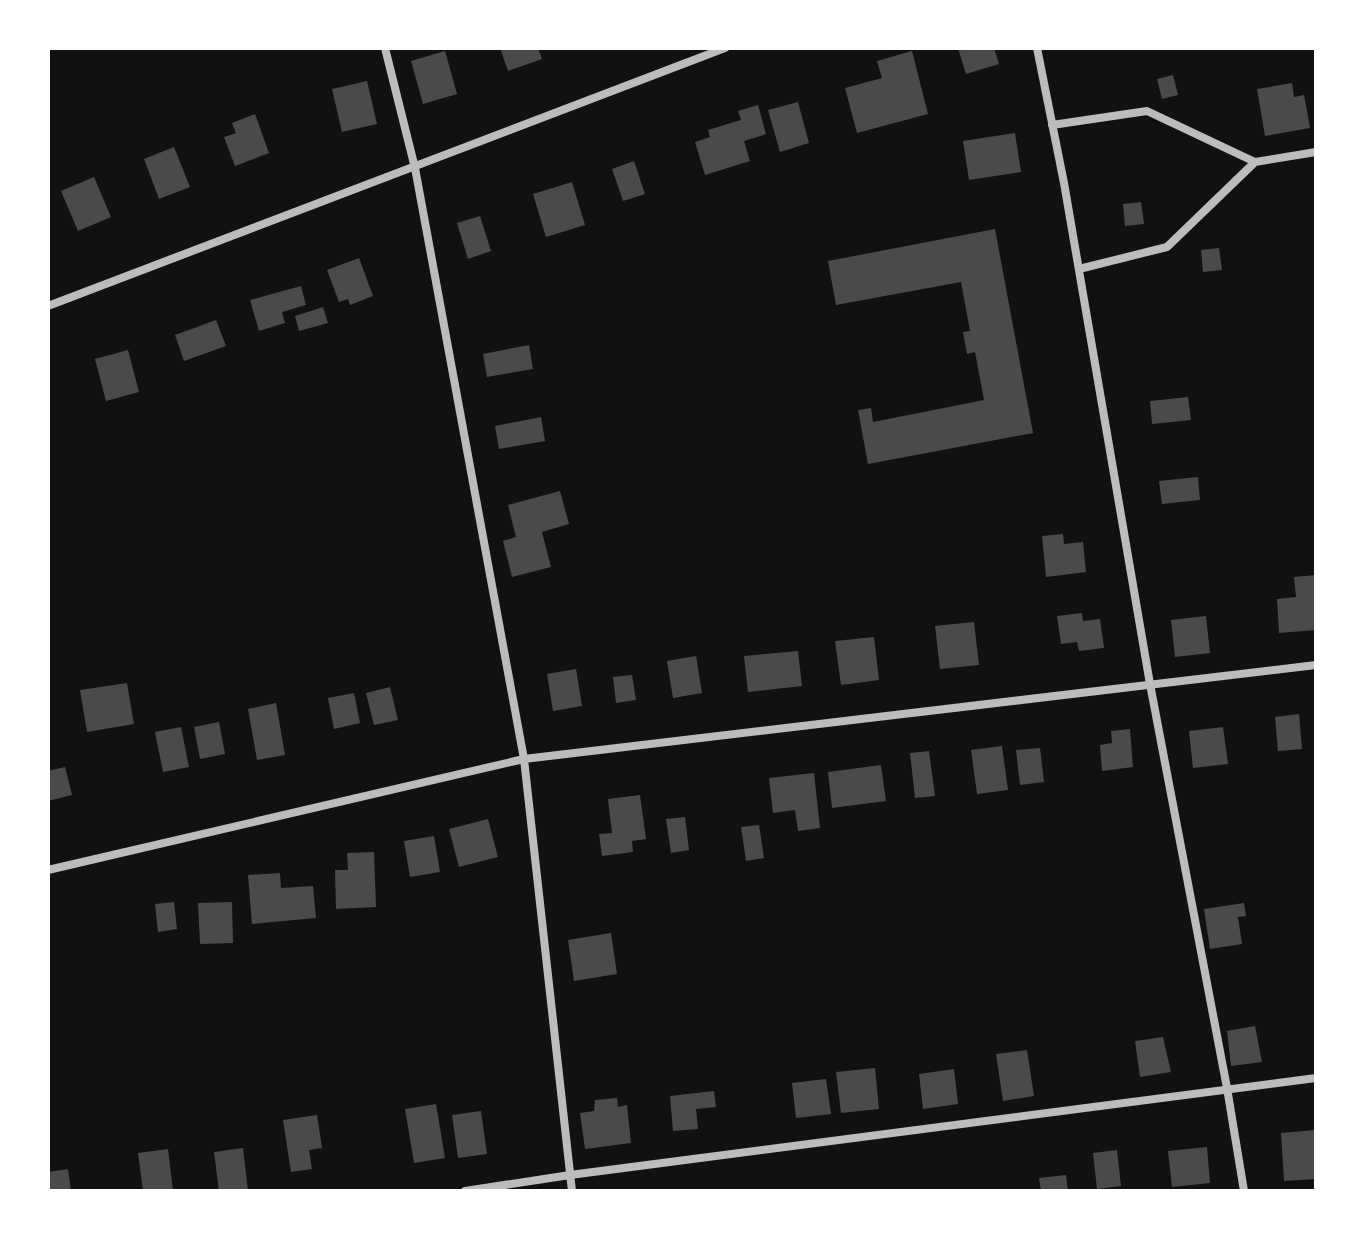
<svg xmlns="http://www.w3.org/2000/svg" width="1364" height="1239" viewBox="0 0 1364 1239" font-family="Rubik,sans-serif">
  <rect width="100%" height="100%" fill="#111"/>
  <path fill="#4a4a4a" d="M500,48H538L542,59L508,71Z
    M958,48H994L999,64L966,74Z
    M445,51L457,94L423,104L411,61Z
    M912,51L928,114L857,133L845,88L882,78L877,61Z
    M1173,75L1178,95L1162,99L1157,79Z
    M367,81L377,124L342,132L332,89Z
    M1292,83L1294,97L1304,95L1310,128L1265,136L1257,89Z
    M798,102L809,143L780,152L768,110Z
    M758,105L766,134L744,141L750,161L705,175L695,142L710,137L708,130L741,120L738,111Z
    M255,114L269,153L235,166L224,137L236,133L232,123Z
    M1015,133L1021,172L969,180L963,141Z
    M174,147L190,187L159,199L144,159Z
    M634,161L645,194L623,201L612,169Z
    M94,177L111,217L78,231L61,191Z
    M572,182L585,225L546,237L533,194Z
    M1141,202L1144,224L1125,226L1123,204Z
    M480,216L491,251L468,259L457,223Z
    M995,229L1033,433L868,464L858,410L871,408L873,422L984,400L975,352L967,354L963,332L970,331L961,282L836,305L828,261Z
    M1219,248L1222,270L1203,272L1201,250Z
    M359,258L373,296L350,305L348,299L339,302L327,270Z
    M301,286L306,305L282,312L285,323L259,331L250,300Z
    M323,307L328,323L299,331L295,316Z
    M216,320L226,346L184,361L175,335Z
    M529,345L533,369L487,377L483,354Z
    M128,350L139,392L106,401L95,359Z
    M1188,397L1191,420L1152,424L1150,401Z
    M541,417L545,441L499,449L495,426Z
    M1198,477L1200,500L1162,504L1159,481Z
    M560,491L569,524L542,532L551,567L512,577L503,541L516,537L508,505Z
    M1063,534L1064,544L1083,542L1086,572L1046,577L1042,536Z
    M1316,575V630L1279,633L1277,599L1296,597L1294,577Z
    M1082,613L1083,621L1100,619L1104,648L1079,651L1077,642L1061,644L1057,616Z
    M1206,616L1210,653L1175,657L1171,620Z
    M974,622L979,665L940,669L935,626Z
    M874,637L879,680L841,685L835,641Z
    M798,651L802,686L748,692L744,656Z
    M696,656L702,693L673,698L667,661Z
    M576,669L582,706L553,711L547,674Z
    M632,675L636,700L616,703L613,677Z
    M127,683L134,724L87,732L80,690Z
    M390,687L398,720L374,725L366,693Z
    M354,693L360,723L334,729L328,698Z
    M276,703L285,755L257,760L248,709Z
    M1299,714L1302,749L1278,751L1275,717Z
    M219,722L225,754L200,759L194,727Z
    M181,727L189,767L163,772L155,732Z
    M1223,727L1228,764L1193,768L1189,731Z
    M1130,729L1133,767L1102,771L1100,745L1112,743L1111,731Z
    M1002,746L1008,790L977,794L971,750Z
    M1040,748L1044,782L1020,785L1016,750Z
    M929,751L935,796L915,798L910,753Z
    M881,765L886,801L832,808L828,772Z
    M65,767L72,795L48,801V771Z
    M814,773L820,828L798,831L795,810L773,813L769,778Z
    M640,795L646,839L632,841L633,852L602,856L599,834L612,833L608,799Z
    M685,817L689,850L671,853L666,819Z
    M488,819L498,857L459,867L449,829Z
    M759,825L764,858L746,861L741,827Z
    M434,836L440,872L410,877L404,841Z
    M374,852L376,907L336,909L335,870H348L347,853Z
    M280,873L281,888L313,886L316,918L252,924L248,875Z
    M174,902L177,929L158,932L155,904Z
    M232,902L233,943L200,944L198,903Z
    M1244,903L1246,916L1238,917L1242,944L1210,949L1204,909Z
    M611,933L617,974L574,981L568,940Z
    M1255,1026L1262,1062L1231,1066L1227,1031Z
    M1163,1037L1171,1072L1140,1077L1135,1041Z
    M1027,1050L1034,1096L1003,1101L996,1054Z
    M875,1068L879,1109L841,1113L836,1072Z
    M954,1069L958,1104L923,1109L919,1074Z
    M826,1079L831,1114L796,1118L792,1083Z
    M714,1091L716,1107L696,1109L698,1129L673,1131L670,1096Z
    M617,1098L618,1107L627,1105L631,1143L585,1149L580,1113L594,1111L595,1100Z
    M436,1104L445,1158L414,1163L405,1109Z
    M481,1111L487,1154L458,1158L452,1115Z
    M317,1115L322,1148L309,1150L312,1169L291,1172L283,1120Z
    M1316,1130V1179L1284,1181L1281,1133Z
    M1207,1147L1210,1183L1172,1187L1168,1151Z
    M243,1148L248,1191H219L214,1152Z
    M168,1149L173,1191H143L138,1153Z
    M1117,1150L1121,1186L1097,1189L1093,1153Z
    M68,1169L71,1191H48V1172Z
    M1066,1175L1068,1191H1041L1039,1178Z"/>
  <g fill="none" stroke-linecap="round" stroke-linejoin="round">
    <path stroke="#bcbcbc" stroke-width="8" d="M385,48L415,168L524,759L572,1191
      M1037,48L1064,183L1150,684L1227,1088L1244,1191
      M1052,125L1147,111L1255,162
      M1079,269L1167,247L1255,162L1316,152
      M48,306L725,48
      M48,870L524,759L1316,665
      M465,1191L570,1175L1316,1078"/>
  </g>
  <rect width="1364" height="1239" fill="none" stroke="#ffffff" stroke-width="100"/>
</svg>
